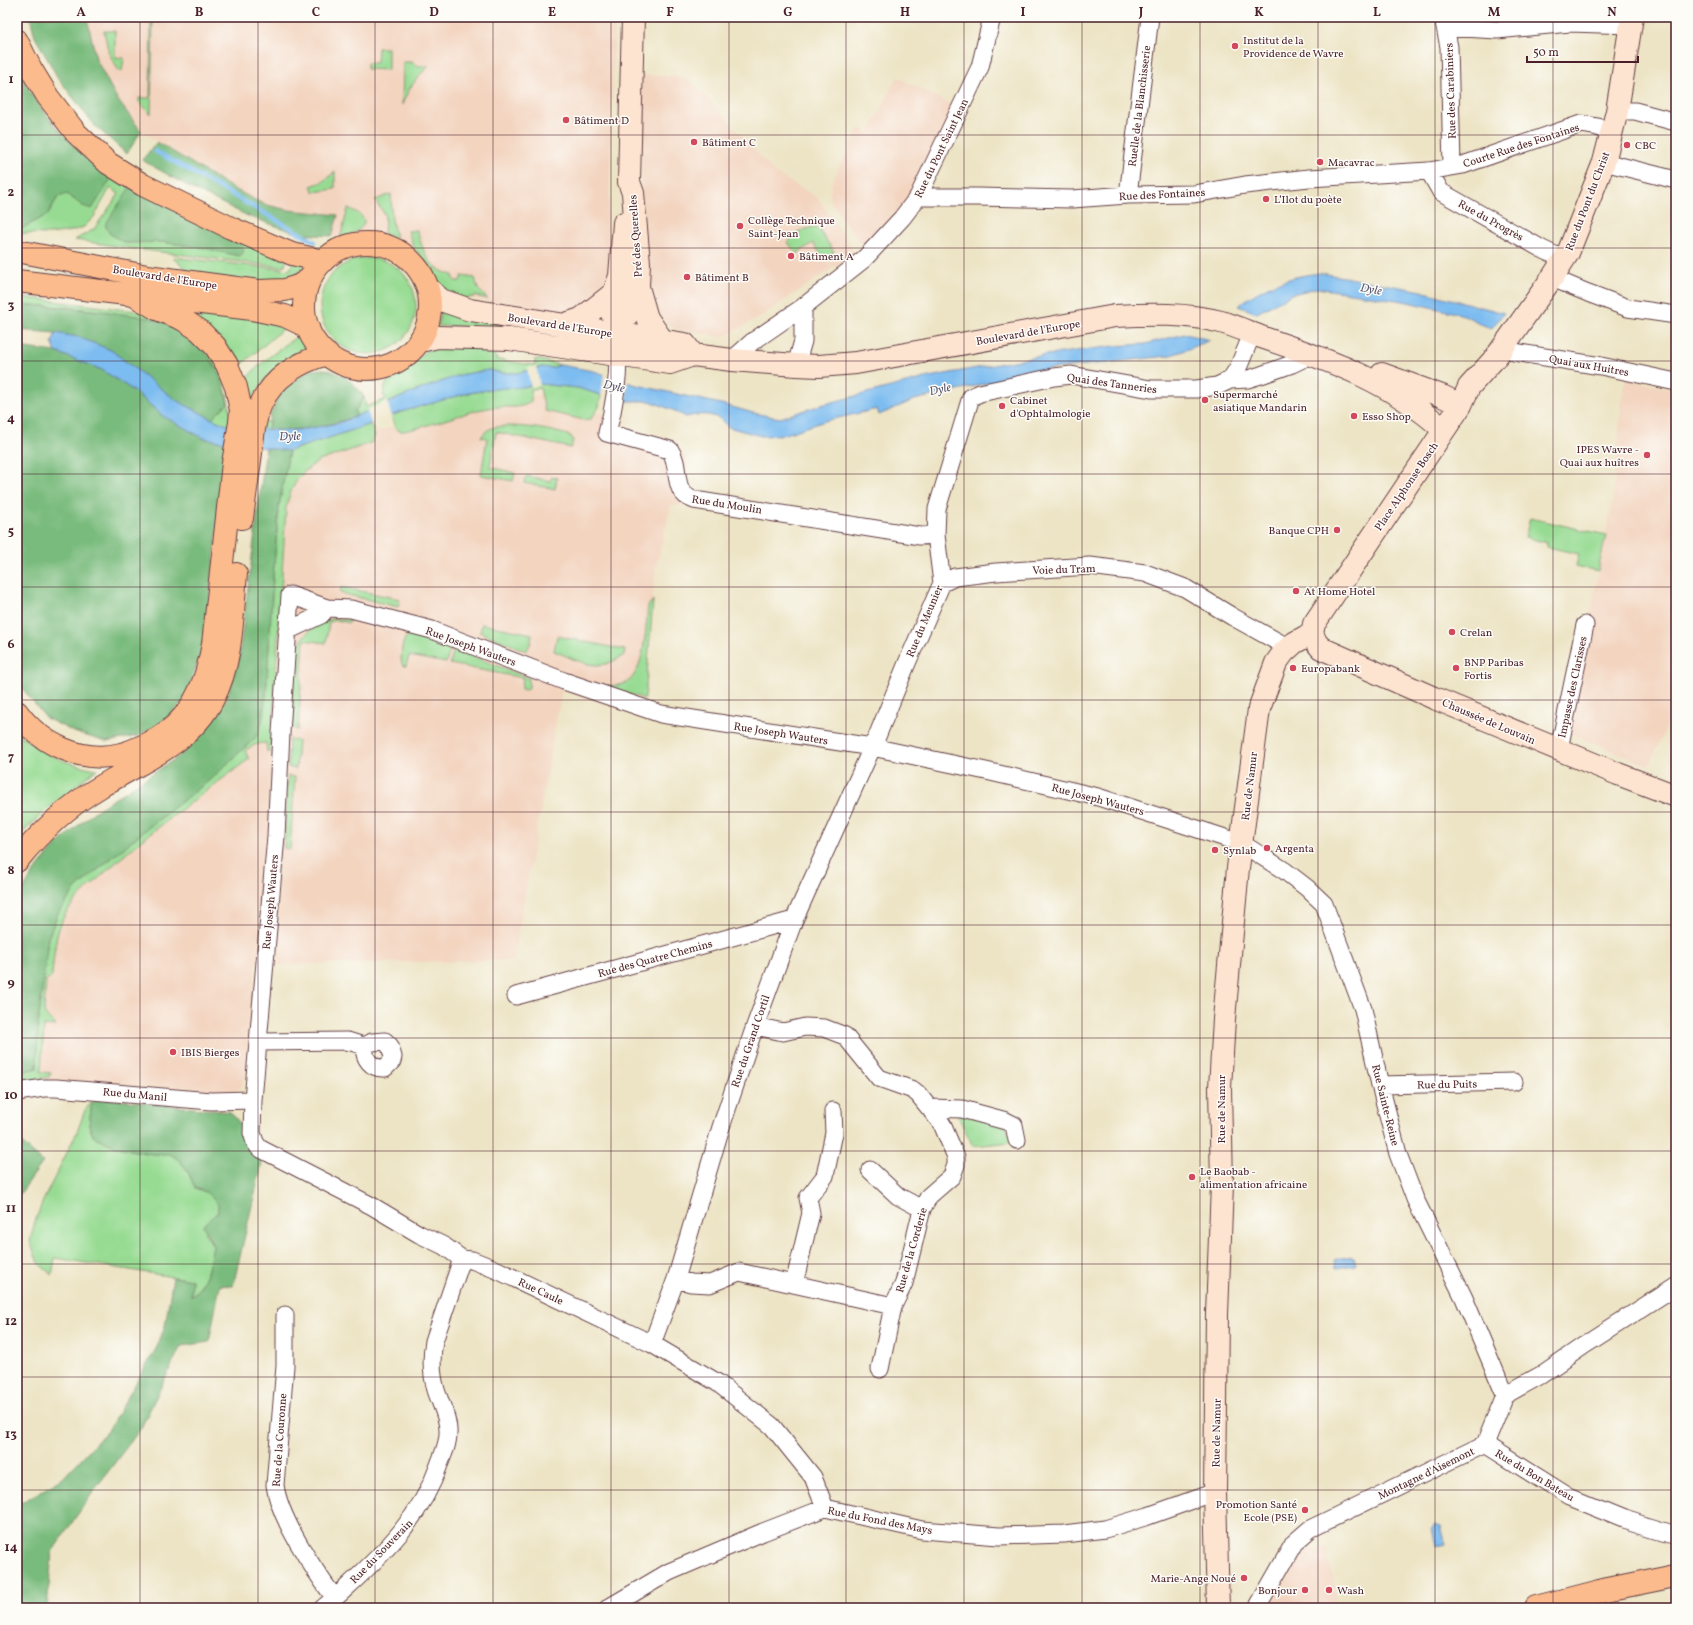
<svg xmlns="http://www.w3.org/2000/svg" width="1693" height="1625" viewBox="0 0 1693 1625" font-family="Vollkorn,serif">
  <rect width="100%" height="100%" fill="#fdfcf7"/>
  <filter id="ink" filterUnits="userSpaceOnUse"><feTurbulence type="fractalNoise" baseFrequency=".025" numOctaves="2"/><feDisplacementMap in="SourceGraphic" scale="8" xChannelSelector="R" yChannelSelector="G"/><feConvolveMatrix kernelMatrix="1 2 1 2 8 2 1 2 1" color-interpolation-filters="sRGB"/></filter>
  <filter id="wash" filterUnits="userSpaceOnUse"><feTurbulence type="fractalNoise" baseFrequency=".012" numOctaves="4" result="noise"/><feDisplacementMap in="SourceGraphic" scale="16" xChannelSelector="R" yChannelSelector="G"/><feGaussianBlur stdDeviation="0.9" result="paint"/><feColorMatrix in="noise" values="0 0 0 0 0 0 0 0 0 0 0 0 0 0 0 0 0 1.4 0 .05"/><feComposite in="paint" operator="in"/></filter>
  <g filter="url(#wash)">
    <rect width="100%" height="100%" fill="#ede4c5"/>
    <path fill="#f3d4bf" d="M87,17H615L608,229L613,253L607,278L599,294L583,311L561,316L456,296L440,284L426,262L414,248L396,238L384,234L355,233L340,239L332,236L338,215L288,210L263,204L234,189L141,131L117,99L96,59Z
      M641,75L684,77L706,96L776,174L818,198L855,253L760,317L723,337L676,329L661,318L648,299L642,198Z
      M897,77L954,106L906,200L876,236L864,246L859,242L831,202L830,192L832,182L859,127L869,133Z
      M1626,378L1676,391V704L1649,766L1567,732L1613,497L1622,398Z
      M542,394L599,407L597,412L624,418L623,429L676,443L685,457L688,485L682,506L671,505L655,571L643,716L562,690L513,960L272,965L256,963L246,1075L242,1085L238,1090L231,1092L36,1080L43,979L58,913L266,696L270,638L288,461L395,426Z
      M1328,1547L1337,1608H1266L1300,1553Z"/>
    <path fill="#97db93" stroke="#707d5f" d="M151,17H153L151,114L139,102V98H150Z
      M104,31H115V57L124,58L122,71H119L109,54Z
      M378,48H388V70L367,69V63H377Z
      M403,62H412C417,67 422,66 429,66C416,78 408,89 402,105Z
      M335,172V189L314,192L311,186L322,182Z
      M112,177L130,187L125,243L162,242L199,247L240,242L287,259L285,265L281,267L128,248L75,240L94,229L119,194L110,188L94,217L84,227L72,231L50,234L17,233V231L47,215L58,197L67,194L83,206Z
      M391,194L392,220L396,238L384,234L385,215L375,200Z
      M348,208C379,221 359,232 340,239Z
      M813,227L818,228L834,252L824,259L813,243L796,254L788,242L797,232Z
      M417,230C423,251 429,270 453,275V279L455,281H460L462,276L475,278L478,289L488,299L476,296L466,299L446,291L440,284L426,262L414,248L408,231Z
      M172,257L290,270L293,261L307,262L296,274L277,282L193,275Z
      M320 306a48 48 0 1 1 96 0a48 48 0 1 1-96 0Z
      M21,297L152,313L185,327L221,366L231,415L269,422L268,430L227,425L212,419L228,403L214,365L196,344L185,334L137,316L66,307L32,305L17,306V299Z
      M187,309L288,325L236,369Z
      M441,311L500,324L488,330L462,326H438Z
      M300,334L305,341L308,349C278,360 262,377 250,406C246,398 243,390 246,381C249,370 288,343 300,334Z
      M440,345L484,347L489,350L498,360L535,365V359L560,365L552,368L542,367L518,373H502L489,370L460,375L416,391L356,416L355,411L364,397L366,407L386,399L385,396H383L386,384L395,374L407,368L426,351Z
      M540,384L578,388L601,395L599,407L591,419L584,420L545,411L540,388L531,389V401C522,410 508,406 496,407C489,408 481,409 475,411C462,414 407,433 400,431C394,430 393,421 391,416C423,403 460,394 494,389C509,386 525,387 540,384Z
      M371,424L375,436L371,443L319,461C299,473 291,486 286,508L272,738L270,750L267,752L266,743C258,743 251,746 245,751L249,759C199,797 147,833 101,876C90,887 75,899 66,913C55,931 54,955 52,975L51,978L46,980L44,1009L45,1015L55,1024V1026L44,1025L41,1072L51,1073L49,1077L17,1083V1073L37,1068L38,1027L48,938L58,913L76,888L140,834L211,779L257,736L266,696L273,577L279,506L289,451Z
      M506,426C528,426 549,429 571,436L573,440L571,448L496,432L490,467L515,473L513,481L481,475L487,438L481,437C488,427 494,427 506,426Z
      M526,476L550,481L552,477L557,478L555,489L524,483Z
      M1530,518L1606,535L1598,571L1576,566L1579,554L1547,547V543L1525,537Z
      M341,587L400,599L398,607L340,593Z
      M653,600L645,699L604,686C613,686 624,686 631,679C645,664 646,625 648,606Z
      M335,618L350,620L349,623L337,620L329,622L326,643L304,640L298,730C292,728 291,726 290,721L293,656C300,636 315,622 335,618Z
      M482,624L532,634L531,643L526,651L480,632Z
      M412,635L451,648L446,663L409,656L406,666H403C399,661 402,641 406,637C408,635 409,636 412,635Z
      M557,636L625,650L624,655C597,674 582,662 554,651Z
      M454,649L529,678V688L526,690L521,689L523,678L450,664Z
      M17,732C41,754 66,764 97,769L84,779L44,812L17,838Z
      M289,739L298,741L296,769L288,767Z
      M288,776L295,777L290,849L284,848Z
      M92,1102L89,1125L93,1136C114,1146 129,1151 152,1154C157,1155 165,1152 170,1154C183,1158 191,1176 195,1188L206,1192L218,1204V1212L205,1233L213,1246C209,1265 207,1284 191,1296L192,1280L55,1258L52,1275L38,1263L30,1241L35,1221L43,1201L77,1132L85,1110Z
      M957,1114L1005,1123L1012,1142L973,1146Z"/>
    <path fill="#79bb7d" stroke="#626d54" d="M30,17H87L96,59L117,99L141,131L127,154L94,125L58,78L35,37Z
      M17,67C37,111 73,149 112,177L92,209L83,206L67,194L58,197L47,215L17,231Z
      M157,142L234,189L263,204L288,210L338,215L332,236L299,234L250,217L193,189L142,160Z
      M130,187L240,242L244,250L242,254L239,256L199,247L162,242L125,243L110,234L105,225Z
      M32,305C58,307 83,309 109,312C127,315 146,316 163,322C183,329 202,347 214,365C221,377 224,390 228,403L212,419L176,400L111,350L78,337L56,333L17,330V306Z
      M17,347L56,352L102,370L134,391L163,416L203,438L228,443L204,643L185,699L165,721L138,736L106,742L74,732L46,718L22,688L17,673Z
      M325,369C344,375 353,381 364,397L355,411L356,416C328,427 299,431 268,430L270,416L279,395L290,383L311,370Z
      M266,448L289,451L279,506L273,577L266,696L262,722L257,736L211,779L140,834L76,888L58,913L48,938L38,1027L37,1068L17,1073V901L33,873L58,843L94,812L178,757L202,735L227,698L239,657Z
      M101,1098L229,1112C247,1124 245,1148 263,1159L233,1286L220,1285L209,1342L181,1346L141,1428L95,1489L52,1552L47,1608H17V1505L62,1479L109,1429L157,1347L165,1326L173,1277L192,1280L191,1296L199,1290L207,1274L213,1246L203,1225L218,1212V1204L206,1192L195,1188L187,1170L179,1160L170,1154H153L116,1147L93,1136L89,1125L92,1102Z
      M17,1139L43,1162L17,1198Z"/>
    <path fill="#7bbcf0" stroke="#626e8e" d="M1321,273L1417,290L1504,313L1491,329L1464,315L1452,312L1403,301L1317,288L1292,294L1257,313L1238,306C1263,286 1289,276 1321,273Z
      M56,333L78,337L111,350L176,400L212,419L227,425L285,431L305,429L339,423L416,391L460,375L489,370L502,373H518L542,367L552,368L560,365L594,371L633,384L725,405L753,413L780,418L825,404L929,377L1046,355L1114,346L1145,344L1185,334L1210,340L1189,349L1168,356L1050,369L914,400L879,415L877,409L825,421L783,435L761,436L728,427C719,413 702,413 686,417L675,411L650,401H629L601,395L578,388L540,384L524,387L494,389L468,393L401,412L368,425L289,451L228,443L203,438L163,416L134,391L102,370L56,352L52,342Z
      M1353,1256L1355,1265L1336,1268L1335,1259Z
      M1435,1524L1441,1526L1446,1545L1435,1547L1431,1528Z"/>
    <path fill="#ede4c5" d="M536,366L540,386L531,387L527,368Z
      M604,372L628,381L626,402L601,397Z
      M387,401L392,418L372,426L367,410Z"/>
    <g fill="none" stroke-linecap="round" stroke-linejoin="round">
      <path stroke="#7bbcf0" stroke-width="4.5" d="M155,151L315,242"/>
    </g>
  </g>
  <g filter="url(#ink)">
    <g fill="none" stroke-linecap="round" stroke-linejoin="round">
      <defs>
        <path id="street" d="M1443,17L1449,47L1452,166
          M1446,27L1497,30L1570,23L1631,25
          M1617,111H1635L1676,122
          M1604,162L1676,180
          M1429,171L1441,192L1542,249L1563,259
          M1128,195L1150,17
          M918,197H977L1072,199L1128,195L1194,194L1245,185L1309,178L1429,171L1463,165L1581,124L1598,127L1611,133
          M1552,278L1588,293L1628,308L1676,315
          M1505,344L1514,352L1601,366L1676,382
          M618,356C618,382 614,408 607,433L670,450C682,467 670,492 694,500L920,536L936,535
          M732,360L752,342L803,307L864,259L902,218L918,197L980,67L992,17
          M796,365L803,341V307
          M1230,380L1238,368L1252,334
          M942,583L955,577L996,572L1090,566L1145,573L1185,588L1233,617L1289,648
          M287,631L321,615L327,608
          M1559,749L1585,625
          M516,996L794,920
          M755,1026L783,1032L805,1027L824,1028L845,1036L879,1078L913,1090L918,1094L942,1124L956,1157V1165L952,1176L929,1196L922,1209L904,1283L893,1306L880,1369
          M259,1042L348,1041L364,1046L372,1042L385,1041L390,1046L393,1057L392,1061L385,1068C371,1069 364,1059 364,1046
          M1380,1085L1514,1082
          M17,1092L44,1088H56L211,1101L253,1100
          M929,1108L962,1109L1006,1121L1014,1125L1017,1140
          M870,1170L898,1196L922,1209
          M676,1279L691,1283L710,1284L739,1272L893,1306
          M794,1284L811,1213L808,1198L825,1176L834,1133L833,1111
          M285,1315V1366L275,1485C279,1518 314,1570 334,1597
          M652,1344L676,1279L721,1127L755,1026L794,920L876,739L907,663L942,583L936,535L937,509L971,397L980,393L1054,377L1071,375L1151,389H1197L1217,386L1230,380L1248,379L1261,375L1292,364L1311,355
          M1485,1444L1569,1497L1623,1519L1676,1535
          M825,1508L813,1477L772,1426L718,1383L652,1344L497,1270L472,1260L462,1259L444,1246L419,1234L372,1206L259,1148L255,1142L252,1133L253,1100L276,836L281,733L290,595L327,608L351,609L432,630L564,681L661,714L872,747L986,771L1098,797L1241,843L1285,871L1307,888L1324,904L1363,1009L1380,1085L1398,1154L1415,1199L1464,1298L1505,1395
          M323,1608C331,1601 339,1595 346,1588C385,1552 421,1517 439,1465C443,1454 449,1443 448,1430C448,1416 440,1403 436,1390C431,1373 431,1358 434,1341L462,1259
          M608,1608L669,1572L763,1532L825,1508L922,1530L999,1536L1064,1534L1105,1529L1148,1516L1215,1492
          M1257,1608L1294,1543L1310,1529L1485,1444L1505,1395L1541,1375L1586,1344L1676,1286"/>
        <path id="secondary" d="M638,287L647,318L662,340
          M428,288L441,300L470,310L685,344L693,355
          M563,325L581,319L614,293
          M619,334L611,311L614,293L620,276L624,223
          M420,341L438,337L509,339L670,363L693,355L732,360L796,365L819,366L856,363L1115,316C1150,314 1187,313 1221,322C1236,326 1250,333 1264,338C1332,361 1390,381 1444,430
          M618,356L619,334L638,287L639,263L633,193L629,182L633,17
          M1382,374L1442,396L1461,405
          M1312,633L1314,624L1461,405L1469,387L1496,357L1552,278L1568,253L1604,162L1617,111L1632,17
          M1312,633L1316,642L1321,648L1434,698L1618,774L1676,796
          M1218,1608L1215,1492L1217,1314L1222,1185L1220,1088L1224,1019L1238,868L1259,709L1276,663L1284,652L1294,643L1312,633"/>
        <path id="primary" d="M1536,1608L1598,1592L1676,1576"/>
        <path id="highway" d="M17,41L31,69L48,97L76,133L108,163L143,185L231,228L292,254L323,261
          M304 306a63 63 0 1 1 126 0a63 63 0 1 1-126 0Z
          M17,251L147,276L259,291L285,290L298,286L311,278
          M17,281L252,309L285,316L308,327
          M242,518C245,496 248,475 251,453C253,437 254,418 262,402C275,376 299,362 327,354
          M17,712C40,744 82,764 121,754C130,752 138,748 147,744C161,737 173,729 183,717C201,696 208,671 213,644L233,463L240,422L241,410L236,387L227,365L215,346L199,330L182,319L157,309L135,296
          M17,861C40,832 68,806 100,787C142,761 190,744 213,699C233,661 232,615 236,574"/>
      </defs>
      <use href="#street" stroke="#623d42" stroke-width="19"/>
      <use href="#secondary" stroke="#623d42" stroke-width="24"/>
      <use href="#primary" stroke="#623d42" stroke-width="24"/>
      <use href="#highway" stroke="#623d42" stroke-width="24"/>
      <use href="#street" stroke="#fff" stroke-width="17"/>
      <use href="#secondary" stroke="#fde4d1" stroke-width="22"/>
      <use href="#primary" stroke="#fbbb8d" stroke-width="22"/>
      <use href="#highway" stroke="#fbbb8d" stroke-width="22"/>
    </g>
  </g>
  <path fill="none" stroke="#4a1f2b" stroke-width="1" stroke-opacity="0.55" d="M140,17V1608M258,17V1608M375,17V1608M493,17V1608M611,17V1608M729,17V1608M846,17V1608M964,17V1608M1082,17V1608M1200,17V1608M1318,17V1608M1435,17V1608M1553,17V1608M17,135H1676M17,248H1676M17,361H1676M17,474H1676M17,587H1676M17,700H1676M17,812H1676M17,925H1676M17,1038H1676M17,1151H1676M17,1264H1676M17,1377H1676M17,1490H1676"/>
  <g fill="#d1495b" stroke="#fdfcf7" stroke-width="1.5">
    <circle cx="1235" cy="46" r="4"/>
    <circle cx="566" cy="120" r="4"/>
    <circle cx="694" cy="142" r="4"/>
    <circle cx="1627" cy="145" r="4"/>
    <circle cx="1320" cy="162" r="4"/>
    <circle cx="1266" cy="199" r="4"/>
    <circle cx="740" cy="226" r="4"/>
    <circle cx="791" cy="256" r="4"/>
    <circle cx="687" cy="277" r="4"/>
    <circle cx="1205" cy="400" r="4"/>
    <circle cx="1002" cy="406" r="4"/>
    <circle cx="1354" cy="416" r="4"/>
    <circle cx="1647" cy="455" r="4"/>
    <circle cx="1337" cy="530" r="4"/>
    <circle cx="1296" cy="591" r="4"/>
    <circle cx="1452" cy="632" r="4"/>
    <circle cx="1293" cy="668" r="4"/>
    <circle cx="1456" cy="668" r="4"/>
    <circle cx="1267" cy="848" r="4"/>
    <circle cx="1215" cy="850" r="4"/>
    <circle cx="173" cy="1052" r="4"/>
    <circle cx="1192" cy="1177" r="4"/>
    <circle cx="1305" cy="1510" r="4"/>
    <circle cx="1244" cy="1578" r="4"/>
    <circle cx="1305" cy="1590" r="4"/>
    <circle cx="1329" cy="1590" r="4"/>
  </g>
  <g text-anchor="middle" stroke-width="3" stroke-linejoin="round" paint-order="stroke">
    <g font-size="11" fill="#4a1f2b" stroke="#fdfcf7" text-anchor="start">
      <text x="1243" y="44">Institut de la<tspan x="1243" dy="13">Providence de Wavre</tspan></text>
      <text x="574" y="124">Bâtiment D</text>
      <text x="702" y="146">Bâtiment C</text>
      <text x="1635" y="149">CBC</text>
      <text x="1328" y="166">Macavrac</text>
      <text x="1274" y="203">L’Ilot du poète</text>
      <text x="748" y="224">Collège Technique<tspan x="748" dy="13">Saint-Jean</tspan></text>
      <text x="799" y="260">Bâtiment A</text>
      <text x="695" y="281">Bâtiment B</text>
      <text x="1213" y="398">Supermarché<tspan x="1213" dy="13">asiatique Mandarin</tspan></text>
      <text x="1010" y="404">Cabinet<tspan x="1010" dy="13">d'Ophtalmologie</tspan></text>
      <text x="1362" y="420">Esso Shop</text>
      <text x="1639" y="453" text-anchor="end">IPES Wavre -<tspan x="1639" dy="13">Quai aux huîtres</tspan></text>
      <text x="1329" y="534" text-anchor="end">Banque CPH</text>
      <text x="1304" y="595">At Home Hotel</text>
      <text x="1460" y="636">Crelan</text>
      <text x="1464" y="666">BNP Paribas<tspan x="1464" dy="13">Fortis</tspan></text>
      <text x="1301" y="672">Europabank</text>
      <text x="1275" y="852">Argenta</text>
      <text x="1223" y="854">Synlab</text>
      <text x="181" y="1056">IBIS Bierges</text>
      <text x="1200" y="1175">Le Baobab -<tspan x="1200" dy="13">alimentation africaine</tspan></text>
      <text x="1297" y="1508" text-anchor="end">Promotion Santé<tspan x="1297" dy="13">Ecole (PSE)</tspan></text>
      <text x="1236" y="1582" text-anchor="end">Marie-Ange Noué</text>
      <text x="1297" y="1594" text-anchor="end">Bonjour</text>
      <text x="1337" y="1594">Wash</text>
    </g>
    <g font-size="11" fill="#4a1f2b" stroke="#fdfcf7">
      <text transform="translate(1450 91) rotate(-92)" y="4">Rue des Carabiniers</text>
      <text transform="translate(1139 106) rotate(-83)" y="4">Ruelle de la Blanchisserie</text>
      <text transform="translate(1521 145) rotate(-18)" y="4">Courte Rue des Fontaines</text>
      <text transform="translate(941 148) rotate(-64)" y="4">Rue du Pont Saint Jean</text>
      <text transform="translate(1162 194) rotate(-3)" y="4">Rue des Fontaines</text>
      <text transform="translate(1587 201) rotate(-69)" y="4">Rue du Pont du Christ</text>
      <text transform="translate(1491 220) rotate(29)" y="4">Rue du Progrès</text>
      <text transform="translate(635 236) rotate(-94)" y="4">Pré des Querelles</text>
      <text transform="translate(165 277) rotate(9)" y="4">Boulevard de l'Europe</text>
      <text transform="translate(560 325) rotate(9)" y="4">Boulevard de l'Europe</text>
      <text transform="translate(1028 332) rotate(-10)" y="4">Boulevard de l'Europe</text>
      <text transform="translate(1589 365) rotate(10)" y="4">Quai aux Huitres</text>
      <text transform="translate(1112 383) rotate(8)" y="4">Quai des Tanneries</text>
      <text transform="translate(1406 486) rotate(-56)" y="4">Place Alphonse Bosch</text>
      <text transform="translate(727 504) rotate(9)" y="4">Rue du Moulin</text>
      <text transform="translate(1064 569) rotate(-2)" y="4">Voie du Tram</text>
      <text transform="translate(924 621) rotate(-67)" y="4">Rue du Meunier</text>
      <text transform="translate(471 646) rotate(20)" y="4">Rue Joseph Wauters</text>
      <text transform="translate(1572 687) rotate(-78)" y="4">Impasse des Clarisses</text>
      <text transform="translate(1489 721) rotate(23)" y="4">Chaussée de Louvain</text>
      <text transform="translate(781 733) rotate(9)" y="4">Rue Joseph Wauters</text>
      <text transform="translate(1249 786) rotate(-83)" y="4">Rue de Namur</text>
      <text transform="translate(1098 799) rotate(15)" y="4">Rue Joseph Wauters</text>
      <text transform="translate(270 902) rotate(-85)" y="4">Rue Joseph Wauters</text>
      <text transform="translate(655 958) rotate(-15)" y="4">Rue des Quatre Chemins</text>
      <text transform="translate(750 1041) rotate(-71)" y="4">Rue du Grand Cortil</text>
      <text transform="translate(1447 1084) rotate(-1)" y="4">Rue du Puits</text>
      <text transform="translate(135 1094) rotate(5)" y="4">Rue du Manil</text>
      <text transform="translate(1386 1105) rotate(76)" y="4">Rue Sainte-Reine</text>
      <text transform="translate(1221 1109) rotate(-90)" y="4">Rue de Namur</text>
      <text transform="translate(911 1250) rotate(-74)" y="4">Rue de la Corderie</text>
      <text transform="translate(541 1291) rotate(25)" y="4">Rue Caule</text>
      <text transform="translate(1216 1433) rotate(-89)" y="4">Rue de Namur</text>
      <text transform="translate(279 1440) rotate(-86)" y="4">Rue de la Couronne</text>
      <text transform="translate(1426 1473) rotate(-26)" y="4">Montagne d'Aisemont</text>
      <text transform="translate(1535 1475) rotate(31)" y="4">Rue du Bon Bateau</text>
      <text transform="translate(880 1520) rotate(11)" y="4">Rue du Fond des Mays</text>
      <text transform="translate(381 1551) rotate(-46)" y="4">Rue du Souverain</text>
    </g>
    <g font-size="12" font-style="italic" fill="#5b5670" stroke="#fdfcf7">
      <text transform="translate(1371 289) rotate(10)" y="4">Dyle</text>
      <text transform="translate(614 386) rotate(13)" y="4">Dyle</text>
      <text transform="translate(940 389) rotate(-13)" y="4">Dyle</text>
      <text transform="translate(290 436) rotate(-2)" y="4">Dyle</text>
    </g>
  </g>
  <rect width="1693" height="1625" fill="none" stroke="#fdfcf7" stroke-width="44"/>
  <path d="M1527 56v6h111v-6" fill="none" stroke="#4a1f2b" stroke-width="2"/>
  <text x="1533" y="56" font-size="12" fill="#4a1f2b" stroke="#fdfcf7" stroke-width="3" paint-order="stroke">50 m</text>
  <rect x="22" y="22" width="1649" height="1581" fill="none" stroke="#4a1f2b" stroke-width="1.5"/>
  <g font-size="13" text-anchor="middle" font-weight="bold" fill="#4a1f2b">
    <text x="81" y="16">A</text>
    <text x="199" y="16">B</text>
    <text x="316" y="16">C</text>
    <text x="434" y="16">D</text>
    <text x="552" y="16">E</text>
    <text x="670" y="16">F</text>
    <text x="788" y="16">G</text>
    <text x="905" y="16">H</text>
    <text x="1023" y="16">I</text>
    <text x="1141" y="16">J</text>
    <text x="1259" y="16">K</text>
    <text x="1377" y="16">L</text>
    <text x="1494" y="16">M</text>
    <text x="1612" y="16">N</text>
    <text x="11" y="83">1</text>
    <text x="11" y="196">2</text>
    <text x="11" y="309">3</text>
    <text x="11" y="422">4</text>
    <text x="11" y="535">5</text>
    <text x="11" y="648">6</text>
    <text x="11" y="761">7</text>
    <text x="11" y="874">8</text>
    <text x="11" y="986">9</text>
    <text x="11" y="1099">10</text>
    <text x="11" y="1212">11</text>
    <text x="11" y="1325">12</text>
    <text x="11" y="1438">13</text>
    <text x="11" y="1551">14</text>
  </g>
</svg>
